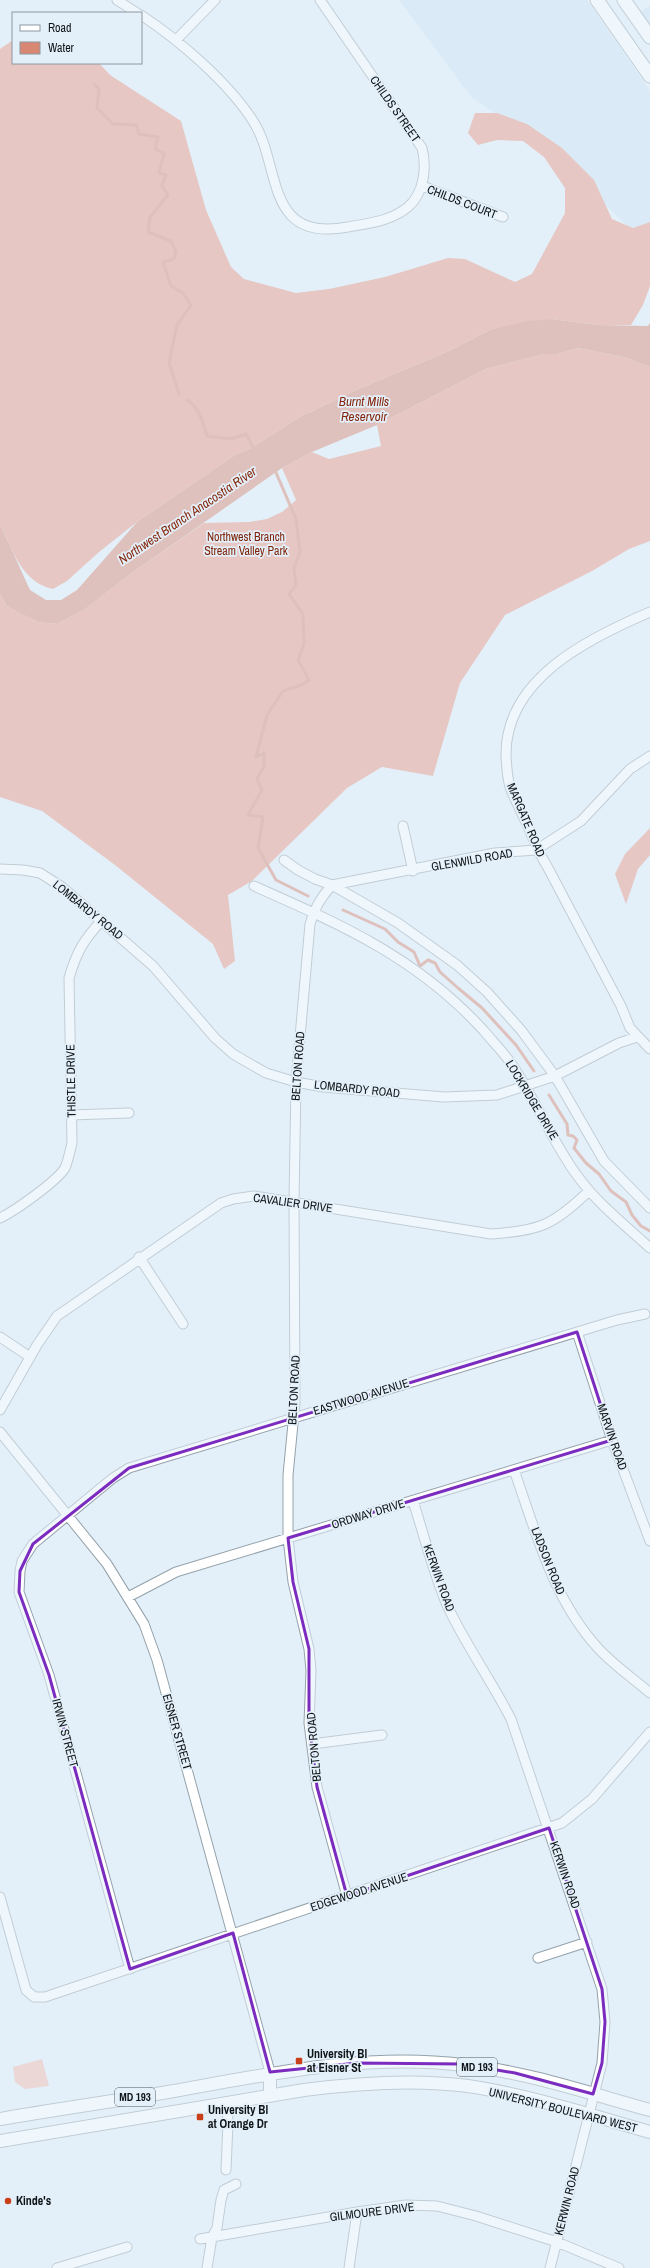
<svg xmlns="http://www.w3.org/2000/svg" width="650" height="2268" viewBox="0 0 650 2268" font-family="'Archivo Narrow',sans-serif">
  <rect width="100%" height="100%" fill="#e3f0fa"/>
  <path fill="#cee3f1" d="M399,0H587L650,91V226L639,237L539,142L472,98Z
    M650,5V25L641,12Z"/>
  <path fill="#f2b9aa" d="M42,2059L49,2086L25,2089L15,2082L13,2067Z"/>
  <path fill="#e89680" d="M13,40V63H99L110,75L181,121L206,210L231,267L244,279L296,293L329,289L385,277L448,258L465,259L515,282L532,274L565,213V188L544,157L523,141L497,140L478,145L468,133L475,113H497L527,124L562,148L594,180L612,219L633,228L650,222V286L643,305L631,325H598L552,319L492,329L449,351L356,390L298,418L253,447L235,455L137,522L99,552L67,581L53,589C21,582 13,550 0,524V49Z
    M578,348L624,357L650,367V541L629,549L592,571L505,615L460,683L433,776L382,767L347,788L252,881L228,895L235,961L224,969L213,944L115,865L42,811L0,797V594L7,606L38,622L57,624L84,610L129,575L204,523L249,522L267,519L282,512L296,500L282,468L312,452L329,459L381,446L377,425L486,369L544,354H557Z
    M650,828V855L638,869L626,904L615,874L625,854Z"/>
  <path fill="#d78772" d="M552,319L598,325L648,326L650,323V367L624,357L578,348L557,354H544L486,369L377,425L312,452L282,468L129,575L84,610L57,624L38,622L20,613L7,606L0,594V524L30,590L46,600H61L77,590L137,522L235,455L253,447L298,418L356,390L449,351L492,329L529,321Z"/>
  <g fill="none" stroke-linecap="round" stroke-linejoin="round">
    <path stroke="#d78772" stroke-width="3" d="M94,84L99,89L97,108L113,124L136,125L139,134L158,137L155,149L164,153L159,173L166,175L162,186L168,195L150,217L148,232L171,241L176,252L174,259L163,262L171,286L183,293L191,305L177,325L169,363L179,394
      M187,400C200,409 203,422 207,436L231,439L246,434L253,447L256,449
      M274,468L296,519L300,552L294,568L296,585L289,594L303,614L304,644L298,660L309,680L301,685L283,691L267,715L256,757L264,753V766L257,779L262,790L248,815L263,817L258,848L276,880L308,896
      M343,910L385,929L398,942L414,952L420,966L428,960L435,963L440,972L458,988L482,1008L516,1045L534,1071
      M549,1095L567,1124L568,1135L573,1136L577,1140L574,1148L586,1163L599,1174L611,1191L626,1202L632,1215L641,1226L650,1231"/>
    <defs>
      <path id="minor" d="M117,0L137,13
        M141,15C179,40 228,82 253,121C282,165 263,243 348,227C370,223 391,221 408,207C424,193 427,168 422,148L320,0
        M176,40L215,0
        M422,186L503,217
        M650,612C589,638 504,679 506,757C507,767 507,777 510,787C514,798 520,809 525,820C533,836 537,851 547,866L621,1006L630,1028L650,1049
        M403,826L413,871
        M284,860L298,870L315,879L332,885L398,923L457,965L487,992L521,1030L555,1076L604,1161L650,1208
        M0,869L23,870L40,873L62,887L153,966L215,1038L233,1054L266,1073L296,1082L323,1087L444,1097L497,1095L555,1076L619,1043L637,1037
        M332,885C321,897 314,908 310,924L296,1082L294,1202L295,1403L288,1475V1538L293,1582L309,1649L311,1671L309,1723L317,1787L347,1896
        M332,885L495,853L536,850L581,821L630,769L650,756
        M254,886C342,925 418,958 484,1031C494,1043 505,1054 513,1066C537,1102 553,1144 579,1178C598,1204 626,1226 650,1248
        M71,1115L129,1113
        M0,1218C15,1211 57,1181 65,1168C68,1161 70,1151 72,1143L69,978C77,951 83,941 102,920
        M139,1257L183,1324
        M577,1332L612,1440L650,1541
        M0,1337L30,1357
        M0,1410L37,1345L57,1316L221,1203L233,1199L254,1196L491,1234C540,1231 553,1225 589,1191
        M0,1432L107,1564L144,1624L157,1660L270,2072
        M514,1470C536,1532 552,1597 597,1647C612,1664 633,1678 650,1693
        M413,1501C424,1535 433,1572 447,1605C465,1644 491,1680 511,1719L602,1989L605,2022L602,2063L550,2268
        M128,1597L176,1572L612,1440
        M312,1744L382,1735
        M0,1897L26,1990L34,1997H45L562,1823L592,1799L650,1732
        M538,1958L587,1942
        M130,1969L49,1675L19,1592L20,1571L22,1561L33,1544L113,1478L129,1468L501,1355L617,1320L645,1314
        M226,2170L228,2123L227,2102
        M200,2239L357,2212L406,2205L437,2206L476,2216L557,2242L619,2268
        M57,2268L127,2247
        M207,2268L212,2237L217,2228L221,2200L224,2190L236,2184
        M349,2268L357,2212"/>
      <path id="major" d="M270,2096V2072
        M0,2119C58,2109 116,2101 174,2091C269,2074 366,2053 463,2065C527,2072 588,2093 650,2110
        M0,2141L304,2090C357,2083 414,2079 468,2086C529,2095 590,2115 650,2132"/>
      <path id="highway" d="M597,0L650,76
        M624,0L650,37"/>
    </defs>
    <use href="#minor" stroke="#95a2aa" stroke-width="11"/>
    <use href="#major" stroke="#95a2aa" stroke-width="14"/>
    <use href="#highway" stroke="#95a2aa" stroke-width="15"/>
    <use href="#minor" stroke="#fff" stroke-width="9"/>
    <use href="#major" stroke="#fff" stroke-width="12"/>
    <use href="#highway" stroke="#fff" stroke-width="13"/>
  </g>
  <path d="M0 0H650V2268H0ZM577,1332L612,1440L288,1538L293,1582L309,1649V1723L317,1787L347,1896L549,1828L602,1989L605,2022L602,2063L593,2094L515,2073L462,2064L357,2063L270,2072L233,1933L130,1969L49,1675L19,1592L20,1571L33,1544L129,1468Z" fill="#e3f0fa" fill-opacity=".55" fill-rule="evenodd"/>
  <path fill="none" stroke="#7b2cbf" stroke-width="3" stroke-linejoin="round" d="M577,1332L612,1440L288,1538L293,1582L309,1649V1723L317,1787L347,1896L549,1828L602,1989L605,2022L602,2063L593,2094L515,2073L462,2064L357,2063L270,2072L233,1933L130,1969L49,1675L19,1592L20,1571L33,1544L129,1468Z"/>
  <g fill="#c83f18" stroke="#e3f0fa" stroke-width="1.5">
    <rect x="295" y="2057" width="8" height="8" rx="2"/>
    <rect x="196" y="2113" width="8" height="8" rx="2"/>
    <circle cx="8" cy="2201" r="4"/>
  </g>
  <g text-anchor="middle" stroke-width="3.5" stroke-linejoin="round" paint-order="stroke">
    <g fill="#e3f0fa" stroke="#4f565b" stroke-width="1">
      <rect x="457" y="2058" width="40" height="18" rx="3"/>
      <rect x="115" y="2088" width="40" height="18" rx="3"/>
    </g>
    <g font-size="11" font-weight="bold" fill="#0f1417">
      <text x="477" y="2071">MD 193</text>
      <text x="135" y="2101">MD 193</text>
    </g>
    <g font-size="12" fill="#0f1417" stroke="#e3f0fa">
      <text transform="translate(395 109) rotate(55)" y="4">CHILDS STREET</text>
      <text transform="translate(462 202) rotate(21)" y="4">CHILDS COURT</text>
      <text transform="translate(526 820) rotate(67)" y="4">MARGATE ROAD</text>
      <text transform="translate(472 860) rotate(-10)" y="4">GLENWILD ROAD</text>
      <text transform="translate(88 910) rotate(39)" y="4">LOMBARDY ROAD</text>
      <text transform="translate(298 1066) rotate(-86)" y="4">BELTON ROAD</text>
      <text transform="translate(71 1081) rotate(-91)" y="4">THISTLE DRIVE</text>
      <text transform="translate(357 1089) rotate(6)" y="4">LOMBARDY ROAD</text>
      <text transform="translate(532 1100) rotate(59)" y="4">LOCKRIDGE DRIVE</text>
      <text transform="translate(293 1203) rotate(8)" y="4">CAVALIER DRIVE</text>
      <text transform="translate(294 1390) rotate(-87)" y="4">BELTON ROAD</text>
      <text transform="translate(361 1397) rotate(-17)" y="4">EASTWOOD AVENUE</text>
      <text transform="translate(612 1437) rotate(71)" y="4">MARVIN ROAD</text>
      <text transform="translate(368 1514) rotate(-17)" y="4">ORDWAY DRIVE</text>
      <text transform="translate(548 1561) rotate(68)" y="4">LADSON ROAD</text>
      <text transform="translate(439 1578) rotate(70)" y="4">KERWIN ROAD</text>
      <text transform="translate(177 1732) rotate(74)" y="4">EISNER STREET</text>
      <text transform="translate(65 1733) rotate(75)" y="4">IRWIN STREET</text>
      <text transform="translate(314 1747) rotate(-95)" y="4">BELTON ROAD</text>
      <text transform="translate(565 1875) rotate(71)" y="4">KERWIN ROAD</text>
      <text transform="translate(359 1892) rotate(-18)" y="4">EDGEWOOD AVENUE</text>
      <text transform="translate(563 2110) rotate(14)" y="4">UNIVERSITY BOULEVARD WEST</text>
      <text transform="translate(567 2201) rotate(-76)" y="4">KERWIN ROAD</text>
      <text transform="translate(372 2212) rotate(-7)" y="4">GILMOURE DRIVE</text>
    </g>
    <g font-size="12" fill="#7e1f03" stroke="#e3f0fa">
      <text x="246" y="541">Northwest Branch<tspan x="246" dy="14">Stream Valley Park</tspan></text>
    </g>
    <g font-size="12" font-weight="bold" fill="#0f1417" stroke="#e3f0fa" text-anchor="start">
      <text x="307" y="2058">University Bl<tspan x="307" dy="14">at Eisner St</tspan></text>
      <text x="208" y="2114">University Bl<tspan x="208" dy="14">at Orange Dr</tspan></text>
      <text x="16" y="2205">Kinde's</text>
    </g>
    <g font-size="13" font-style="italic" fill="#86270c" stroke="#e3f0fa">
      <text x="364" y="406">Burnt Mills<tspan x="364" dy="15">Reservoir</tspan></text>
      <text transform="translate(187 515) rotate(-34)" y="5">Northwest Branch Anacostia River</text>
    </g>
  </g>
  <rect x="12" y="12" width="130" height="52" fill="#e3f0fa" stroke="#8e989f"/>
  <rect x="20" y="25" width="20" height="6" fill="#ffffff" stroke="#8e989f"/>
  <text x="48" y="32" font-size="12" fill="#0f1417">Road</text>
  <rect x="20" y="42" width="20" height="12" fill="#d78772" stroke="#8e989f"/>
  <text x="48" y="52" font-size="12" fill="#0f1417">Water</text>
</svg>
